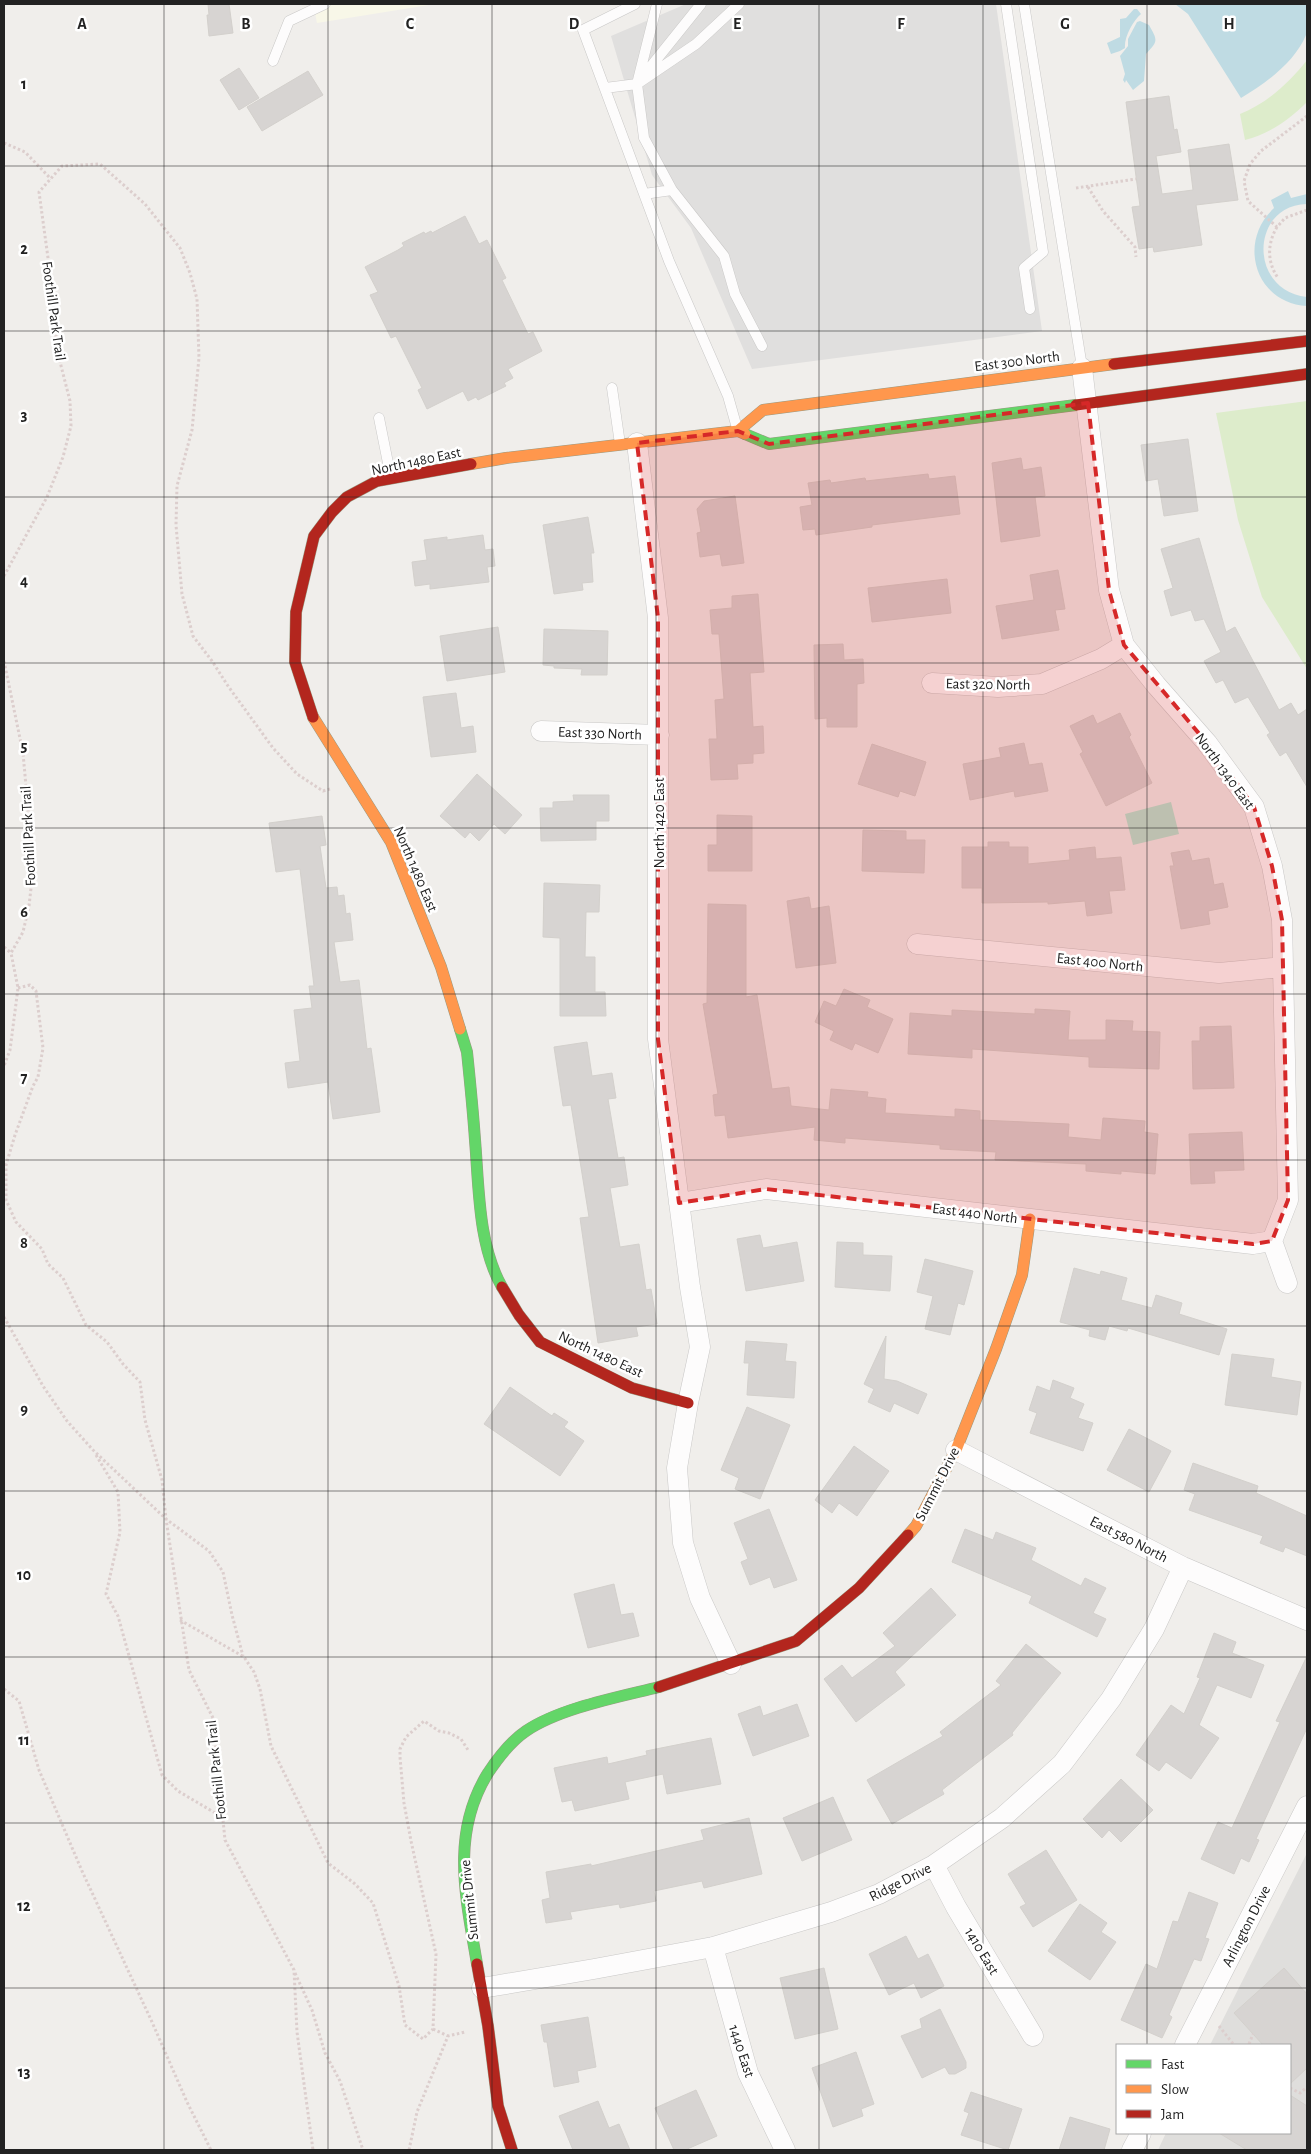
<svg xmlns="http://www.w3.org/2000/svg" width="1311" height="2154" viewBox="0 0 1311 2154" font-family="'Alegreya Sans',sans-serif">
  <rect width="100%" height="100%" fill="#f0eeeb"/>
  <path fill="#dfdedc" d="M1307,1853V2150H1158L1166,2133H1290V2045H1210Z"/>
  <path fill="#f8f7e8" d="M313,4H435L317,23Z"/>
  <path fill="#ddeccb" d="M1307,60V102C1289,120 1269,134 1245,140L1240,114C1267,103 1289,83 1307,60Z
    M1307,401V669L1262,597L1238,520L1216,413Z"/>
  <path fill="#b7e6d2" d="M1171,802L1179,834L1133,845L1125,814Z"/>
  <path fill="#e0dfde" d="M686,4H996L1042,331L752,369L691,228L652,175L611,36Z"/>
  <path fill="#bfdbe3" d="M1175,4H1307C1307,13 1310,27 1306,35C1295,62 1265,84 1241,98L1188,14Z
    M1134,9H1137L1141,14C1133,21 1124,37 1125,48L1120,51L1111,54L1107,43L1120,37V19L1126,18Z
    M1140,21L1149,25C1158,41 1158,41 1146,54L1144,81L1133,90L1126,80L1125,83L1123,80L1125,74L1120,56L1128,46V39L1137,22Z
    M1288,191L1291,198L1307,194V204C1250,205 1248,291 1307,297V306C1255,303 1237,242 1274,208L1271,200Z"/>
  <path fill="#d7d4d2" stroke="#d3d0cc" d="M208,4H229L233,33L209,36L207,15H209Z
    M239,68L259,98L239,110L220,80Z
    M308,71L323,95L262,131L247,107Z
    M1169,96L1174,130L1177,129L1181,152L1156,156L1162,194L1193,190L1188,150L1229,144L1238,200L1196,205L1202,245L1154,252L1153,247L1139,249L1132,207L1140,206L1126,102Z
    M465,216L479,244L487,240L506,278L502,280L528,334L533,332L542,351L508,369L513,378L504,383L506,386L478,400L476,397L468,401L463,391L427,409L418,390L422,388L396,336L391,338L370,295L378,292L365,267L398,250L404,246L402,243L424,232L425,234L431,231L432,233Z
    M1188,439L1198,511L1164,516L1158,479L1146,481L1141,445Z
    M1021,458L1023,470L1041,467L1045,496L1035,497L1040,536L1001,542L992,463Z
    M928,474L929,479L955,476L960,514L872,525V527L816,535L815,529L803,530L800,507L812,505L808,483L830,480L831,483L865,478L866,481Z
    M735,496L744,563L722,566L720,554L700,557L697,533L701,532L697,509L704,501Z
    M588,517L594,553H591L593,582L582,583L583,590L554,594L543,525Z
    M483,535L485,550L493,549L495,566L487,567L489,582L430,589V584L415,586L412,562L427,560L424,540L447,537V540Z
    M1199,538L1226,632L1235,627L1279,710L1291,703L1298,715L1307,709V787L1286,752L1280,756L1267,735L1270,733L1248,697L1235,703L1223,680L1216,683L1204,661L1221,652L1204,619L1195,621L1191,610L1171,616L1164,591L1173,588L1161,549Z
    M1058,570L1065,609L1055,610L1059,630L1002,639L996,606L1034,600L1030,575Z
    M947,579L951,613L872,622L868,588Z
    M758,594L764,672L750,673L753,727L763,726L764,753L753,754V763L737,764L738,779L711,780L709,739H717L715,700L724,699L719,634H712L710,610L732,608V596Z
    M498,627L505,672L447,681L440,636Z
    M544,629L608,631L607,675H581L582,669L554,668V666L543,665Z
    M843,644L844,660L863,659L864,683L857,684V727H827V718L815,719L814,645Z
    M456,693L461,728L473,726L476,752L431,757L423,697Z
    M1120,713L1131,735L1129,737L1152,783L1106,806L1080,754L1083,752L1070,726L1093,715L1097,724Z
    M1024,743L1029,765L1042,763L1048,791L1015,797L1014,791L970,800L963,764L1001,757L999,748Z
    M872,744L926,762L915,796L900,791L898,797L858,784Z
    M477,774L522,815L505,834L494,824L479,841L470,832L465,838L440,816Z
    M573,795H609V821H596V840L541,841L540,808H553V802L574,801Z
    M717,815L752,816V871H708V845H717Z
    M322,816L326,845L320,846L326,888L337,887L338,896L344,895L346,914L350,913L353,940L334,942L340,982L359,980L367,1049L371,1048L380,1112L333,1119L328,1082L288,1088L285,1063L300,1061L294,1010L312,1008L309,986H314L300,869L276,872L269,823Z
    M863,830L906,831V840H925L924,873L862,871Z
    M988,842H1009V847H1028V864L1070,860L1069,850L1095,847L1096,859L1121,857L1125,890L1109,891L1112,913L1087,916L1085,901L1048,904V902L982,903V888H962V847H988Z
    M1189,850L1192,861L1209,858L1214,885L1223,883L1228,907L1208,911L1210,924L1181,929L1170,866H1174L1171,853Z
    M544,883L600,885L599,912H586L585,957H595V992H605L606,1016H560V938L543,937Z
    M809,897L811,909L829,906L836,963L796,968L787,901Z
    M708,904L746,905V997L757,995L772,1089L789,1087L791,1106L829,1110L831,1089L868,1092L867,1097L886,1099L885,1113L955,1117V1109L980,1111V1120L1069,1124L1068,1137L1101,1140L1103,1118L1145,1121L1144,1132L1158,1134L1155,1174L1121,1171V1174L1086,1171V1164L995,1160L996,1152L940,1149V1145L845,1138V1143L814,1140L815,1127L728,1138L725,1115L715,1116L713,1095L718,1094L703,1004L707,1003Z
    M844,989L870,1000L867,1007L893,1019L878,1053L855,1043L852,1050L830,1040L834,1031L815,1022L824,1001L836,1006Z
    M1035,1009L1070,1011L1068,1040H1106V1020L1133,1021L1132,1031L1160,1032L1159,1069L1089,1067V1057L972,1049V1058L908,1054L910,1013L952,1016V1010L1035,1014Z
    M1231,1026L1234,1088L1193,1089L1192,1041H1200V1027Z
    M587,1042L592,1076L612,1073L616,1098L608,1099L618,1158L624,1157L628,1185L610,1188L620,1247L639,1244L646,1290L651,1289L657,1324L636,1327L638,1336L598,1343L580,1218L589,1217L571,1105L563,1106L554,1047Z
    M1242,1132L1244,1170L1214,1171L1215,1183L1191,1184L1189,1134Z
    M760,1235L763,1248L797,1242L804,1281L746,1291L737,1239Z
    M837,1242L863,1243V1255L892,1256L890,1291L835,1287Z
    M925,1259L973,1271L964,1305L958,1303L950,1335L925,1329L933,1296L917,1292Z
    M1074,1268L1100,1275L1101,1271L1127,1278L1121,1300L1152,1308L1156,1295L1182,1303L1179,1314L1227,1329L1219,1355L1128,1328L1127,1331L1109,1326L1105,1340L1089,1336L1090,1330L1060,1322Z
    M886,1336L884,1379L897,1381L927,1394L918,1414L894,1403L890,1412L868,1402L874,1389L864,1384Z
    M746,1341L787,1344L785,1361L796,1362L794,1398L747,1395L749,1363H744Z
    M1232,1354L1274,1359L1271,1377L1301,1382L1297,1415L1225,1405Z
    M1053,1380L1074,1388L1070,1398L1084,1404L1078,1418L1093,1423L1083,1451L1030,1433L1037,1413L1029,1410L1037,1386L1050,1391Z
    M510,1387L552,1416L554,1413L568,1422L564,1427L584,1441L560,1476L484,1424Z
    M747,1407L790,1425L760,1499L735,1489L739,1478L721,1470Z
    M1129,1429L1171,1451L1149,1492L1107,1470Z
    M854,1446L889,1471L857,1516L839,1503L832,1513L815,1500Z
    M1193,1463L1258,1486L1256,1493L1307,1516V1556L1285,1547L1283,1552L1260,1543L1263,1536L1189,1510L1195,1494L1184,1490Z
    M769,1509L797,1580L774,1588L770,1577L750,1585L741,1562L748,1559L734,1523Z
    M965,1529L993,1540L996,1532L1036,1548L1031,1560L1081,1586L1085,1578L1106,1588L1093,1613L1106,1619L1097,1637L1029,1603L1032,1596L952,1562Z
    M614,1584L621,1615L633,1613L639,1636L588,1648L574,1594Z
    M931,1588L956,1615L895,1672L905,1685L856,1722L824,1679L842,1665L852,1678L895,1646L883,1633Z
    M1214,1633L1236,1642L1232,1653L1264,1665L1251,1698L1217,1685L1199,1725L1219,1738L1191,1779L1166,1762L1159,1771L1136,1755L1171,1705L1184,1714L1200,1678L1197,1677Z
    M1026,1644L1061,1673L1012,1733L1013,1735L942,1790L944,1794L892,1824L867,1780L943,1736L940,1732L1001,1685L996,1681Z
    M1307,1656V1728L1256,1839L1259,1840L1249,1862L1241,1858L1234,1874L1201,1859L1218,1822L1232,1828L1280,1722L1276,1721Z
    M797,1704L809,1736L753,1756L738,1714L760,1706L763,1716Z
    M711,1738L721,1784L667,1794L663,1774L625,1782L629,1799L575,1811L572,1800L562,1802L554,1768L607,1757L608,1764L647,1755L646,1751Z
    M1121,1779L1153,1810L1121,1842L1109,1830L1102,1838L1083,1819Z
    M833,1797L852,1840L802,1861L783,1818Z
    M749,1818L762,1874L704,1888L702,1881L654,1891L656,1901L620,1908L619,1904L570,1912L572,1919L546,1923L542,1900L550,1898L546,1872L591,1864V1866L704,1840L701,1830Z
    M1046,1850L1077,1900L1033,1927L1020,1907L1026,1904L1008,1874Z
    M1189,1892L1218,1903L1205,1938L1209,1939L1201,1961L1194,1959L1169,2015L1172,2017L1162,2038L1121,2020L1146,1964L1157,1969L1173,1921L1178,1922Z
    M1080,1904L1107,1923L1101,1932L1116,1942L1090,1980L1048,1951Z
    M906,1936L918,1959L928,1954L944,1986L921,1998L914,1983L889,1995L869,1954Z
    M824,1968L838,2029L795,2039L780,1978Z
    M1284,1968L1307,1994V2068L1290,2084V2045H1263L1234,2013Z
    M940,2009L966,2062V2068L955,2074H949L945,2067L922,2078L901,2036L922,2028L920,2019Z
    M588,2017L596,2067L577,2071L579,2082L554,2087L547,2042H544L541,2025Z
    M856,2052L874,2104L861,2109L863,2116L833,2127L812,2068Z
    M696,2090L717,2136L685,2150H674L655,2108Z
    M971,2092L1022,2109L1008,2150L961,2135L969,2113L964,2111Z
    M1290,2095L1307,2106V2150H1247L1219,2133H1290Z
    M598,2101L609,2128L619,2124L630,2150H573L559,2116Z
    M1070,2117L1110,2129L1104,2150H1059Z"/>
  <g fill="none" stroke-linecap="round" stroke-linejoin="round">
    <defs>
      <path id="lane" d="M635,4L583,30L669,261L728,396L737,428
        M657,4L637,84L644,138L672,190L724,256L735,294L762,346
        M1006,4L1043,252L1024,268L1030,309
        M1024,4L1082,367
        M273,61L289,21L325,4
        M644,75L701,4
        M605,88L637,84L696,44L739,4
        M644,194L672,190
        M612,388L620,444
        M379,418L391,478"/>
      <path id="street" d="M1082,368L1109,590L1124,645L1156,685L1207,743L1254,807L1272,866L1282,920L1288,1200L1272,1241L1287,1283
        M637,443L658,618V1039L690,1287L700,1347L688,1403L677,1468L683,1543L700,1598L731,1664
        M932,683L998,687L1042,684L1101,659L1124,645
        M541,731L659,735
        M917,944L1219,973L1283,967
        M679,1203L766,1189L1253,1244L1272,1241
        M956,1450L1183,1567L1307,1620
        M934,1865L956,1907L1033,2036
        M713,1947L748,2073L785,2150
        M482,1988L594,1969L713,1947L831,1912L879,1894L934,1865L1002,1818L1062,1764L1111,1699L1154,1629L1183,1567
        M1185,2045L1307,1806
        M1132,2150L1141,2133"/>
      <path id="fast" d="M745,434L769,444L1076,405
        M460,1029L467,1052C470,1081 473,1111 475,1140C479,1187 478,1245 502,1287
        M477,1964C466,1898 450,1834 488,1773C498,1758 511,1741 526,1731C560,1708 619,1697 659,1687"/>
      <path id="slow" d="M738,431L763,410L1114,364
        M471,464L506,458L738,431L745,434
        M313,717L391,842L441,967L460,1029
        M908,1535L916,1526L956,1450L996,1349L1022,1275L1030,1219"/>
      <path id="jam" d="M1114,364L1307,341
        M1076,405L1307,374
        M313,717L295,662L296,612L314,536L332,512L347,497L377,481L471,464
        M502,1287L519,1315L540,1342L632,1388L688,1403
        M659,1687L796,1641L859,1588L908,1535
        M477,1964L488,2026L498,2106L512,2150"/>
    </defs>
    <use href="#lane" stroke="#c9c8c7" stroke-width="11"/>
    <use href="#street" stroke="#c9c8c7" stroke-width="21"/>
    <use href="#fast" stroke="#999a82" stroke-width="12"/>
    <use href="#slow" stroke="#999a82" stroke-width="12"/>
    <use href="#jam" stroke="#999a82" stroke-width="12"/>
    <path stroke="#dccecd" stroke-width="3" stroke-dasharray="2.5 2.5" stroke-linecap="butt" d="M1307,116L1261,151L1250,164L1244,181L1248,201L1277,227L1285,218L1307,210
      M4,143L25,152L51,179
      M1088,187L1103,211L1135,247L1136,257
      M1076,188L1136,179
      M1277,227C1267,244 1267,262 1278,278
      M4,576L47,497L63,457L71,426L70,401L57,350L52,287L39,192L62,166L100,164L145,204L180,248L190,273L197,299L199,358L192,430L177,486L176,525L182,594L193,636L212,661L228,686L273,748L297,774L323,791L330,789
      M4,661L23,753L31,842L32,879L29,906L23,932L11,953L18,988L10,1050L4,1066
      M4,947L11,953
      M18,988L30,985L36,991L43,1048L38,1077L33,1086L15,1135L6,1165V1200L16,1222L42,1249L48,1264L63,1278L86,1325L107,1342L123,1364L140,1382L145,1420L162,1480L166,1519L209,1551L223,1572L232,1615L243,1656
      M4,1317L43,1386L67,1421L93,1450L166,1519L189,1670L213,1718L225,1840L294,1970L297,2032L313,2150
      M96,1455L118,1492L120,1532L106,1594L118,1616L162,1775L178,1791L222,1817
      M180,1620L244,1657L254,1672L260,1689L271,1746L328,1863L355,1884L373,1903L399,1986L405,2025L423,2039L433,2029L436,1954L411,1841L404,1803L400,1757V1749L406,1737L424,1721L439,1731L449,1733L461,1739L468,1750
      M4,1689L19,1701L39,1770L82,1871L152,2022L187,2102L211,2150
      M295,1973L312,2010L325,2053L340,2081L363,2150
      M1219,2026L1234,2045
      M433,2029L448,2036
      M1249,2044L1253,2034
      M1290,2088L1300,2093L1307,2087
      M409,2150L417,2112L448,2036L465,2032"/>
    <use href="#lane" stroke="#fdfcfc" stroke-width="10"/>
    <use href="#street" stroke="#fdfcfc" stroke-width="20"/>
    <use href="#fast" stroke="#63d668" stroke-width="11"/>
    <use href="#slow" stroke="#ff974d" stroke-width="11"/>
    <use href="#jam" stroke="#b3261e" stroke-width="11"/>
  </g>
  <path fill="#d62828" fill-opacity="0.2" stroke="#d62828" stroke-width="4" stroke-dasharray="10 6" stroke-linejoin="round" d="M1088,403L1109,590L1124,645L1207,743L1254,807L1272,866L1282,920L1288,1200L1272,1241L1253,1244L766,1189L679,1203L658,1039V618L637,443L738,431L769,444Z"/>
  <path fill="none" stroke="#222" stroke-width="1" stroke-opacity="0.55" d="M164,4V2150M328,4V2150M492,4V2150M656,4V2150M819,4V2150M983,4V2150M1147,4V2045M4,166H1307M4,331H1307M4,497H1307M4,663H1307M4,828H1307M4,994H1307M4,1160H1307M4,1326H1307M4,1491H1307M4,1657H1307M4,1823H1307M4,1988H1307M1147,2133V2150"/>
  <g text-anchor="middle" stroke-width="5" stroke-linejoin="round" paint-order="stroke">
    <g font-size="15" fill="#222" stroke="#fff">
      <text transform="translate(54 311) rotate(82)" y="5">Foothill Park Trail</text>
      <text transform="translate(1017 361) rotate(-7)" y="5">East 300 North</text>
      <text transform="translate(416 461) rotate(-12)" y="5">North 1480 East</text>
      <text transform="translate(988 684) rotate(1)" y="5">East 320 North</text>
      <text transform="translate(600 733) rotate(2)" y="5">East 330 North</text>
      <text transform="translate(1225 771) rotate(54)" y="5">North 1340 East</text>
      <text transform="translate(659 823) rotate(-90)" y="5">North 1420 East</text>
      <text transform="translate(28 836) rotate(-93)" y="5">Foothill Park Trail</text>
      <text transform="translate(416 869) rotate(67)" y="5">North 1480 East</text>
      <text transform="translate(1100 962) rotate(6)" y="5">East 400 North</text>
      <text transform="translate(975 1213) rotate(7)" y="5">East 440 North</text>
      <text transform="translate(601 1354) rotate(25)" y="5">North 1480 East</text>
      <text transform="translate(937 1484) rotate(-63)" y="5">Summit Drive</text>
      <text transform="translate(1129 1539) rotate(27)" y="5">East 580 North</text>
      <text transform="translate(216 1770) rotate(-96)" y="5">Foothill Park Trail</text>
      <text transform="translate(900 1882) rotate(-27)" y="5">Ridge Drive</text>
      <text transform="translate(469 1900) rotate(-96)" y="5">Summit Drive</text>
      <text transform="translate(1246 1926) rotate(-63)" y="5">Arlington Drive</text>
      <text transform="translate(982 1951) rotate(59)" y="5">1410 East</text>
      <text transform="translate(742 2051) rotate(72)" y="5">1440 East</text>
    </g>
  </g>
  <g font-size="16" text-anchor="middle" font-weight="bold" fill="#222" stroke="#fff" stroke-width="5" stroke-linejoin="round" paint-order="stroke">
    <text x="82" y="29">A</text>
    <text x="246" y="29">B</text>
    <text x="410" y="29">C</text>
    <text x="574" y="29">D</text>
    <text x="737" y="29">E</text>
    <text x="901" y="29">F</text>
    <text x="1065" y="29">G</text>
    <text x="1229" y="29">H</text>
    <text x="24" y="89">1</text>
    <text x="24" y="254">2</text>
    <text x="24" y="420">3</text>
    <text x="24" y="586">4</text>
    <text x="24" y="751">5</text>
    <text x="24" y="917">6</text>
    <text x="24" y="1083">7</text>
    <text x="24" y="1248">8</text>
    <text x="24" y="1414">9</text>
    <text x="24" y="1580">10</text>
    <text x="24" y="1745">11</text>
    <text x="24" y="1911">12</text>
    <text x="24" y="2077">13</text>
  </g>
  <rect width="1311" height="2154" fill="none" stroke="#222222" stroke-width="10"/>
  <rect x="1116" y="2044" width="175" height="90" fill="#ffffff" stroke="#a7a7a7"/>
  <rect x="1126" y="2060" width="25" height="8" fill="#63d668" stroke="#a7a7a7"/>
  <text x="1161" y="2069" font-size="15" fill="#222222">Fast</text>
  <rect x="1126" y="2085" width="25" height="8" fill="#ff974d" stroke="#a7a7a7"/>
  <text x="1161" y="2094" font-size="15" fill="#222222">Slow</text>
  <rect x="1126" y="2110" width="25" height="8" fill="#b3261e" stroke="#a7a7a7"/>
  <text x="1161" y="2119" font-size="15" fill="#222222">Jam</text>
</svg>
